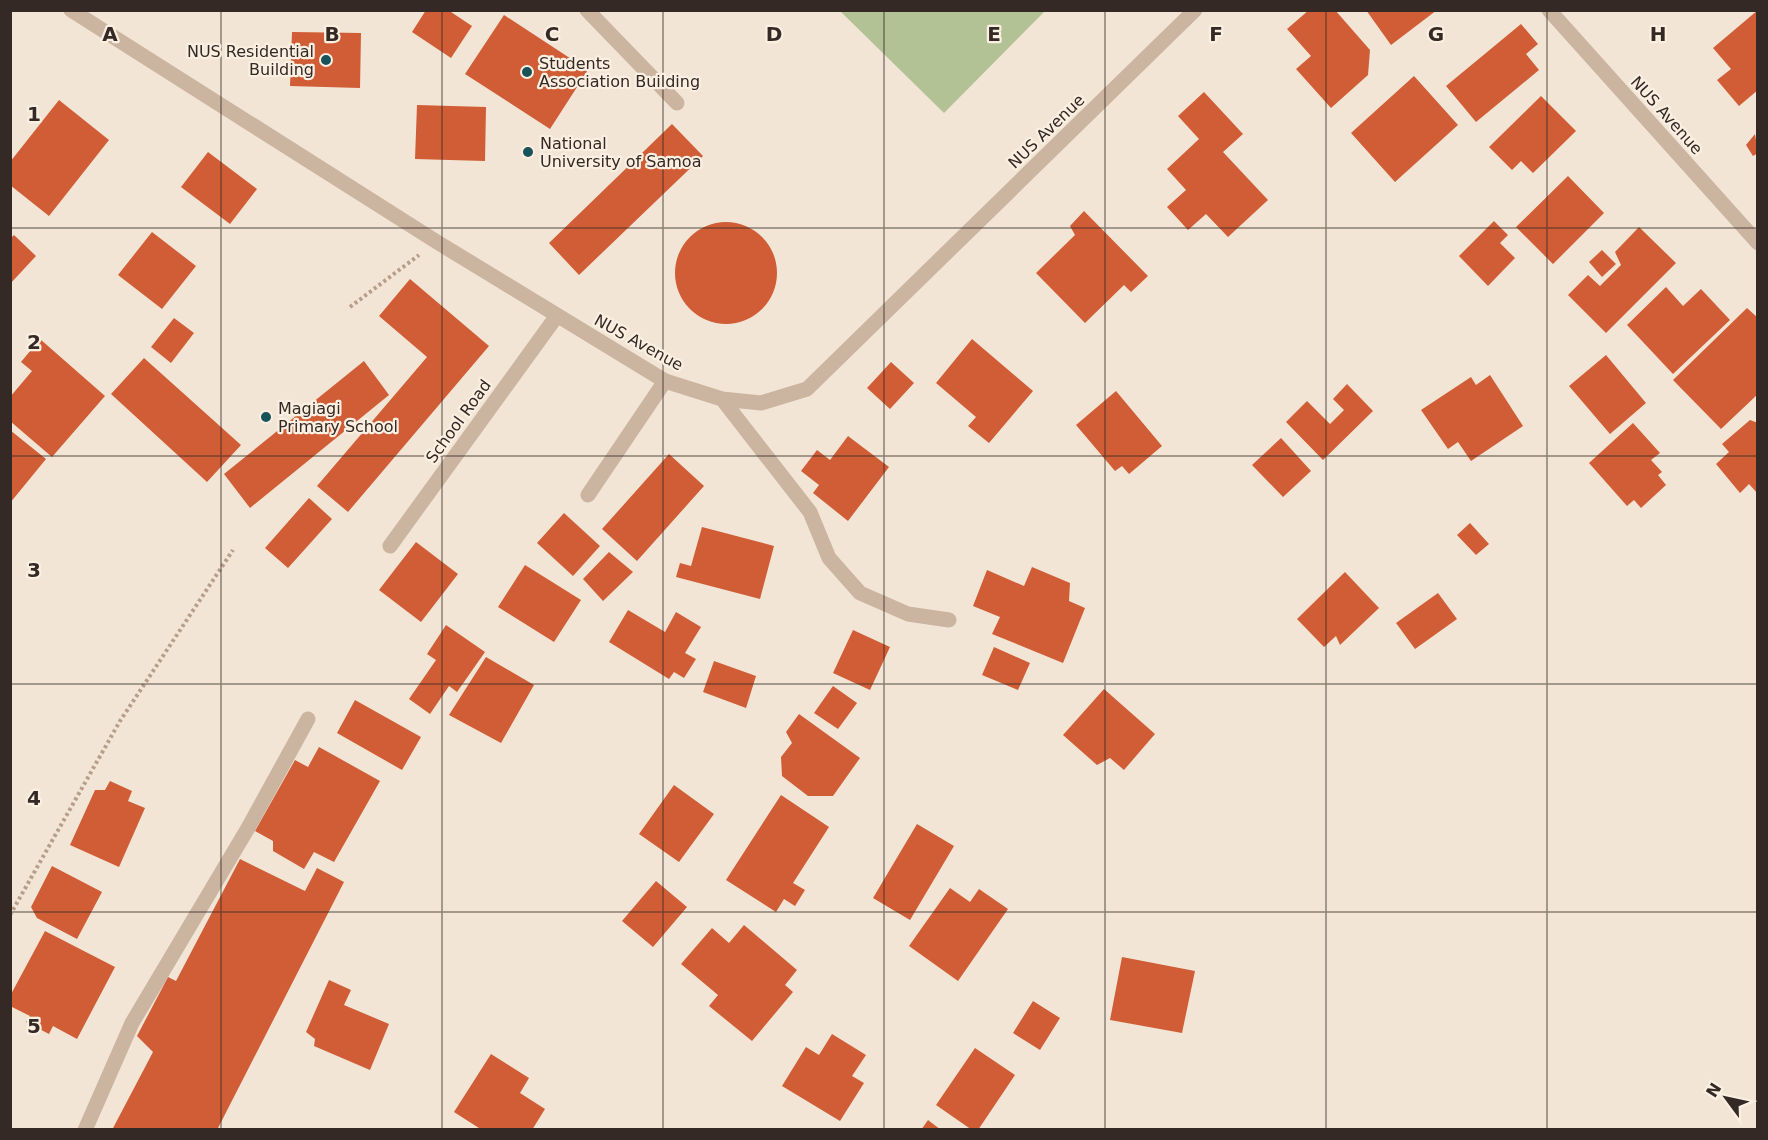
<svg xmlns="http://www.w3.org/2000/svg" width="1768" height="1140" viewBox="0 0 1768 1140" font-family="'DejaVu Sans',sans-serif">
  <rect width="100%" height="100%" fill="#f2e5d5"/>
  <path fill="#b2c294" d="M840,11H1045L944,113Z"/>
  <path fill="#d05d35" d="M426,10H448L472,26L451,58L412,32Z
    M1309,10H1335L1370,50L1368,75L1331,108L1296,69L1311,56L1287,29Z
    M1366,10H1437L1391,45Z
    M1758,10V90L1739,106L1717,80L1731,69L1713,48Z
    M504,15L588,70L550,129L465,74Z
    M1521,24L1538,44L1526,54L1539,70L1476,122L1446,86Z
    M292,32L361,33L360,88L290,86Z
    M1414,76L1458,125L1395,182L1351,133Z
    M1204,92L1243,134L1223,152L1268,200L1228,237L1206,214L1188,230L1167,207L1186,190L1167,169L1199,139L1178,116Z
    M1541,96L1576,131L1533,173L1521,161L1512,170L1489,147Z
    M59,100L109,140L49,216L10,185V162Z
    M417,105L486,107L485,161L415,159Z
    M672,124L703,156L579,275L549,243Z
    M1755,134L1758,153L1753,156L1746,145Z
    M208,152L257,189L230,224L181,187Z
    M1568,176L1604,213L1553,264L1516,227Z
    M1084,211L1148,276L1131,292L1124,285L1085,323L1036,273L1075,235L1070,226Z
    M1494,221L1508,235L1500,243L1515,258L1488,286L1459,256Z
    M675 273a51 51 0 1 1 102 0a51 51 0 1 1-102 0Z
    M1639,227L1676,263L1606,333L1568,295L1588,275L1600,286L1621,265L1615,252Z
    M152,232L196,266L162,309L118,275Z
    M14,235L36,256L10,284V239Z
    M1602,250L1616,264L1602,277L1589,262Z
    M410,279L489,346L348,512L317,486L427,357L379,316Z
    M1666,287L1683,306L1701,289L1730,320L1673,374L1627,325Z
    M1747,308L1758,318V394L1721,429L1673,380Z
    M174,318L194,333L171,363L151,347Z
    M40,339L105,396L52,457L10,421V397L32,371L21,362Z
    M972,339L1033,391L989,443L968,426L976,417L936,383Z
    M1606,355L1646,403L1610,434L1569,386Z
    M144,358L241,445L207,482L111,394Z
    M364,361L389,395L250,508L224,474Z
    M891,362L914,383L890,409L867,388Z
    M1490,375L1523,426L1471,461L1458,442L1448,449L1421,410L1471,377L1476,385Z
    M1347,384L1373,411L1323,460L1286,422L1307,401L1330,424L1344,410L1333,399Z
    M1116,391L1162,446L1129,474L1122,466L1115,471L1076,425Z
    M1750,420L1758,423V494L1749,484L1740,493L1716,464L1729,452L1722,444Z
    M1633,423L1660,453L1651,460L1662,472L1658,475L1666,485L1641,508L1634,500L1627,506L1589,463Z
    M10,430L46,459L10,503Z
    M848,436L889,467L848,521L813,493L819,485L801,471L817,450L830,460Z
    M1281,438L1311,471L1283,497L1252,465Z
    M669,454L704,486L637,561L602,529Z
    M309,498L332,519L288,568L265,548Z
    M564,513L600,546L573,576L537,543Z
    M1470,523L1489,544L1476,555L1457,535Z
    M702,527L774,546L760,599L676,577L680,563L691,566Z
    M416,542L458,574L421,622L379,590Z
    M609,552L633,572L603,601L583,579Z
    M525,565L581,600L554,642L498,607Z
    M1032,567L1070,583L1069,601L1085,608L1063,663L992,634L1000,617L973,606L987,570L1024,586Z
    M1345,572L1379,608L1340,645L1336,636L1324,647L1297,619Z
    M1438,593L1457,619L1415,649L1396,623Z
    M628,610L665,632L676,612L701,627L685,653L696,659L684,678L674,672L669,679L609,642Z
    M446,625L485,652L457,692L449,686L430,714L409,699L436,660L427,654Z
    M853,630L890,647L870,690L833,673Z
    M994,647L1030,663L1018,690L982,675Z
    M486,657L534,685L501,743L449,715Z
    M714,661L756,676L746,708L703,692Z
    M833,686L857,703L838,729L814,713Z
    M1104,689L1155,734L1124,770L1110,758L1097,765L1063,735Z
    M355,700L421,737L402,770L337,733Z
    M799,714L860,758L833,796H808L782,776L781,757L792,743L786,732Z
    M319,747L380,781L334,862L314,852L304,869L273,851V841L255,831L295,760L308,767Z
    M110,781L132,791L128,801L145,808L119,867L70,845L95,790H105Z
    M674,785L714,814L679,862L639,834Z
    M781,795L829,827L793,883L805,890L795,906L784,899L776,912L726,880Z
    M917,824L954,846L910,920L873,898Z
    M240,859L305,891L317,868L344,882L217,1130H112L153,1052L137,1036L168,977L176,981Z
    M52,866L102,892L77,939L37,918L31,907Z
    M656,881L687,907L653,947L622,921Z
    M950,888L970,902L979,889L1008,909L958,981L909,946Z
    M744,925L797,970L785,985L793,992L752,1041L709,1006L718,995L681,964L712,928L729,943Z
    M45,931L115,967L77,1039L53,1026L49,1034L26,1022L30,1016L10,1006V996Z
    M1122,957L1195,971L1182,1033L1110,1020Z
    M329,980L351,990L344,1005L389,1024L370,1070L314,1046L315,1039L306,1032Z
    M1033,1001L1060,1018L1040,1050L1013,1033Z
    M832,1034L866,1055L852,1076L864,1083L840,1121L782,1086L806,1047L819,1055Z
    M975,1048L1015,1075L978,1130H972L936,1105Z
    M491,1054L529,1078L520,1093L545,1109L532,1130H482L454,1112Z
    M928,1120L941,1130H921Z"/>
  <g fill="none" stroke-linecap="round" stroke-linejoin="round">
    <path stroke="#b79e8a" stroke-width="4" stroke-dasharray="3 3" stroke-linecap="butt" d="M350,307L419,255
      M10,915L120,721L233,550"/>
    <path stroke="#cbb4a0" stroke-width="15" d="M587,10L677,103
      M588,495L665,381
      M390,546L556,317
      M85,1130L132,1023L248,828L308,719"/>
    <path stroke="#cbb4a0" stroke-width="15" d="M71,10L437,242L665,381L722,399L761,403L807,389L1195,10
      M1549,10L1758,243
      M722,399L810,512L829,558L860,593L908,614L949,620"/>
  </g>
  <path fill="none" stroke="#342924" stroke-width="1.5" stroke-opacity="0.55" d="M221,10V1130M442,10V1130M663,10V1130M884,10V1130M1105,10V1130M1326,10V1130M1547,10V1130M10,228H1758M10,456H1758M10,684H1758M10,912H1758"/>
  <g fill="#175358" stroke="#faefe1" stroke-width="2">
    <circle cx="326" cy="60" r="6"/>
    <circle cx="527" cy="72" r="6"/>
    <circle cx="528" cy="152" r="6"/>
    <circle cx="266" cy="417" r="6"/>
  </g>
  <g text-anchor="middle" stroke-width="4.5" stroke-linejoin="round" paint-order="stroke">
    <g font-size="16" fill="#342924" stroke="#faefe1" text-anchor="start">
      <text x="314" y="57" text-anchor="end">NUS Residential<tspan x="314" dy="18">Building</tspan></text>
      <text x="539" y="69">Students<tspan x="539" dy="18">Association Building</tspan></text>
      <text x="540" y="149">National<tspan x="540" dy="18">University of Samoa</tspan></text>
      <text x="278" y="414">Magiagi<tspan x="278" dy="18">Primary School</tspan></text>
    </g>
    <g font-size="16" fill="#342924" stroke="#faefe1">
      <text transform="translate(1667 115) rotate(48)" y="6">NUS Avenue</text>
      <text transform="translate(1046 131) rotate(-44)" y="6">NUS Avenue</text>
      <text transform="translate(639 342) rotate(29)" y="6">NUS Avenue</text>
      <text transform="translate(458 421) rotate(-54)" y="6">School Road</text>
    </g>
  </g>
  <g font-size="20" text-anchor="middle" font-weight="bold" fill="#342924" stroke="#faefe1" stroke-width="4.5" stroke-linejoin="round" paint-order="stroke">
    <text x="110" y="41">A</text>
    <text x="332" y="41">B</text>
    <text x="552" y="41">C</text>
    <text x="774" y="41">D</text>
    <text x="994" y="41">E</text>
    <text x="1216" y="41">F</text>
    <text x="1436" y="41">G</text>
    <text x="1658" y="41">H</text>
    <text x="34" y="121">1</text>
    <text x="34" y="349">2</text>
    <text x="34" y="577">3</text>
    <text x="34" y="805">4</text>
    <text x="34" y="1033">5</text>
  </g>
  <rect width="1768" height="1140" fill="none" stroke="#342924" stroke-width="24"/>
  <g transform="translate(1726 1098) rotate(303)" stroke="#faefe1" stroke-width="4.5" paint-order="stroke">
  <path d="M0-4.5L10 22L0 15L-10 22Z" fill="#342924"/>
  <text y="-9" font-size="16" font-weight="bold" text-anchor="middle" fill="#342924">N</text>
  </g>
</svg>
